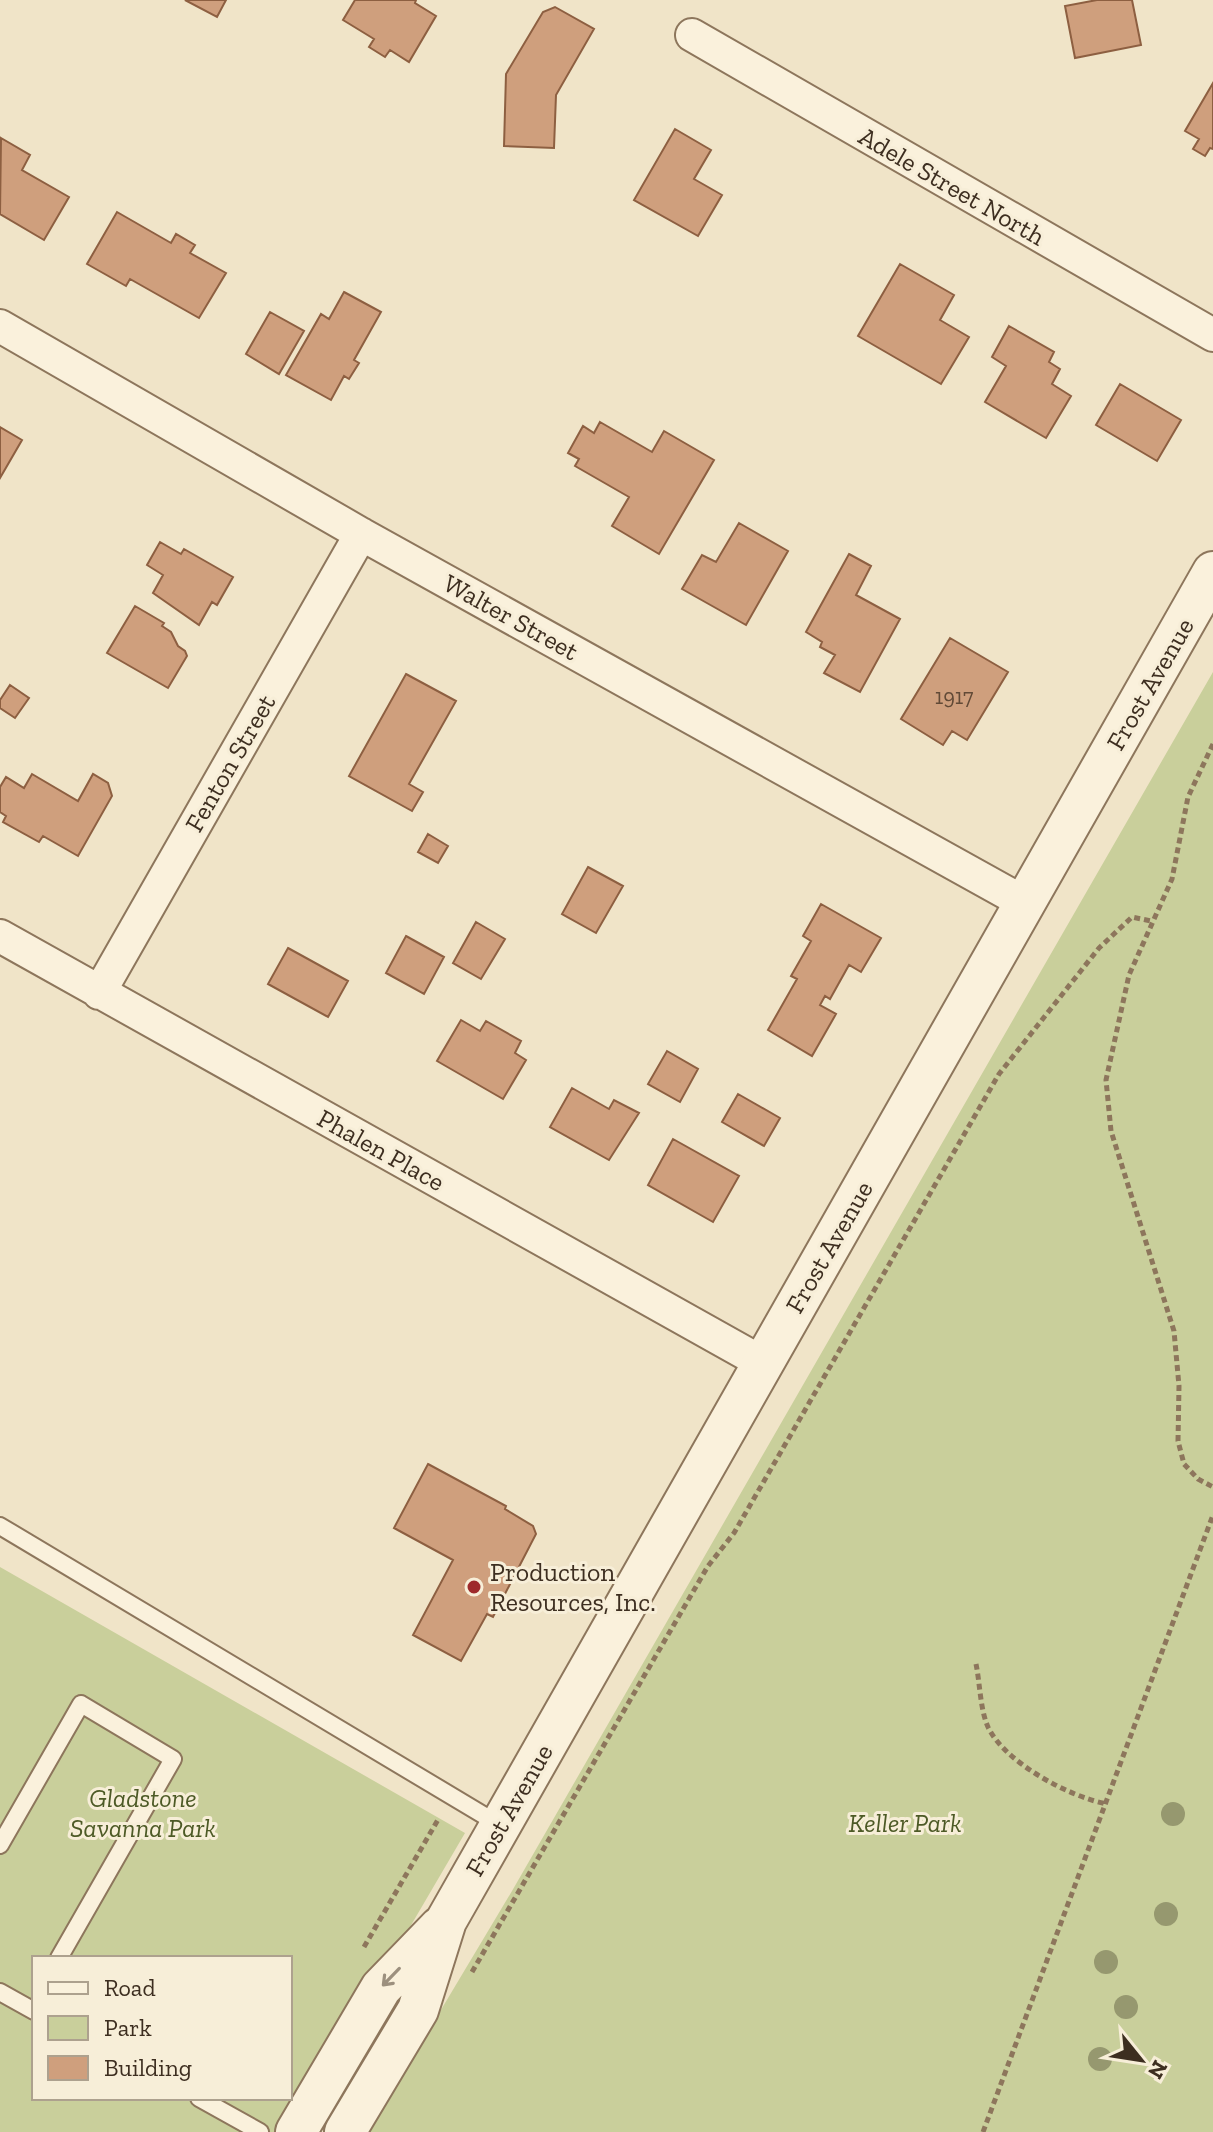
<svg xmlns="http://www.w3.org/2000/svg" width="1213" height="2132" viewBox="0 0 1213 2132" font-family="'Zilla Slab',serif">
  <rect width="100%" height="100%" fill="#f0e4c8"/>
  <path fill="#c9cf9b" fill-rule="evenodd" d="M1213,672V2132H368L512,1891Z
    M0,1567L465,1833L290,2132H0ZM34,1958H290V2098H34Z"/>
  <path fill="#cf9f7d" stroke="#8d5f41" stroke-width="2" d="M185,0H226L217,17Z
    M355,0H416L415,3L436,16L409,62L390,50L385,57L369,47L374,39L343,20Z
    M1097,0H1132L1141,45L1075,58L1065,6Z
    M555,7L594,29L556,95L554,148L504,146L506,74L543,12Z
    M1213,83V149L1210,148L1205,156L1193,149L1199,139L1185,131Z
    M675,129L711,150L694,179L722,195L698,236L634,200Z
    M1,138L30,155L22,170L69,197L44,240L0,214Z
    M117,212L171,243L176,234L195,245L190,253L226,273L199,318L130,279L126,286L87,264Z
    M900,264L954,295L940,320L969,337L941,384L858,336Z
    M344,292L381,312L354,360L359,363L349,379L344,376L331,400L286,375L321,314L329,319Z
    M270,312L304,331L279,374L246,354Z
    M1009,326L1054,352L1049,362L1060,369L1052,384L1071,396L1046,438L985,402L1006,366L992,357Z
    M1120,384L1181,420L1157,461L1096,425Z
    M600,422L652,452L664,431L714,460L659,554L612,526L629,497L575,466L579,459L568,453L583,426L594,433Z
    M0,427L22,440L0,478Z
    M739,523L788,551L746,625L682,589L702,555L716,562Z
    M160,542L181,554L184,549L233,577L217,605L212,602L199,625L153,593L163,575L147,565Z
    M849,554L871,566L856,595L900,619L860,692L824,673L835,655L820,647L822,642L806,632Z
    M135,606L164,623L162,626L171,632L178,646L185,651L187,656L168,688L107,653Z
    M950,638L1008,672L967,740L952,731L943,745L901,719Z
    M406,674L456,701L409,784L423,792L412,811L349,776Z
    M10,685L29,698L15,718L0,708V700Z
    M32,774L78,801L93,774L108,783L112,796L78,856L43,836L39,842L3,822L6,816L0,812V787L6,777L24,788Z
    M428,834L448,846L438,863L418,852Z
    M588,867L623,886L596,933L562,914Z
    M821,904L881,938L861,972L849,965L830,999L825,996L820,1005L836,1014L812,1056L768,1030L797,979L791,976L811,941L803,936Z
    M476,922L505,939L481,979L453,963Z
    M406,936L444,957L424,994L386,973Z
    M288,948L348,981L328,1017L268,984Z
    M461,1020L480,1031L486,1021L521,1041L515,1053L526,1060L503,1099L437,1061Z
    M667,1051L698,1069L680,1102L648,1084Z
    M572,1088L609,1109L614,1100L639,1113L609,1160L550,1127Z
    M738,1094L780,1118L764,1146L722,1122Z
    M673,1139L739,1176L713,1222L648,1185Z
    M428,1464L506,1506L505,1509L533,1526L536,1534L493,1617L487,1614L461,1661L413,1635L453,1560L394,1528Z"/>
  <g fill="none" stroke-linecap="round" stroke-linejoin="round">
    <defs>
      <path id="service" d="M0,1526L500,1825
        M0,1845L81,1704L173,1759L59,1958
        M0,1992L34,2011
        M199,2098L260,2132"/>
      <path id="minor" d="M692,35L1213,335
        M0,326L361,534L1025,903
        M0,936L763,1363
        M99,993L361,534"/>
      <path id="tertiary" d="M296,2132L381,1988L440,1927
        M345,2132L418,2010L446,1921L1213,572"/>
    </defs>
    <use href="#service" stroke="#8d765c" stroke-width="20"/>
    <use href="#minor" stroke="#8d765c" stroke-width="36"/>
    <use href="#tertiary" stroke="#8d765c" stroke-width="44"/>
    <path stroke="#8d765c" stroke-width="5" stroke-dasharray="6 4" stroke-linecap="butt" d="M1213,744L1188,797L1172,879L1129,975L1106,1080L1111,1131L1174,1331L1179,1386L1178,1441L1184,1464L1198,1479L1213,1487
      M976,1664C980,1683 980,1709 988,1727C1005,1763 1070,1797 1107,1804
      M364,1947L439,1818
      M472,1972L708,1566L734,1533L999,1074L1099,948L1132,917L1151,921
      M983,2132L1213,1515"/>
    <use href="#service" stroke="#faf1dc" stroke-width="16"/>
    <use href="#minor" stroke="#faf1dc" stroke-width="32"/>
    <use href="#tertiary" stroke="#faf1dc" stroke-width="40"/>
  </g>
  <g fill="#96986f">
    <circle cx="1173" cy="1814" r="12"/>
    <circle cx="1166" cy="1914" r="12"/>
    <circle cx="1106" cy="1962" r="12"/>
    <circle cx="1126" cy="2007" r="12"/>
    <circle cx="1100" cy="2059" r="12"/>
  </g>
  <defs><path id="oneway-shaft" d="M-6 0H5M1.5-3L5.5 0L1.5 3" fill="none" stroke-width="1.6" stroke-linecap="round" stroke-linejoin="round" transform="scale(2)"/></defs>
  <use stroke="#9c907e" href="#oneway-shaft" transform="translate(391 1977) rotate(134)"/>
  <circle fill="#9e2a2b" stroke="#f7eed8" stroke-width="3" cx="474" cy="1587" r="8"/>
  <g text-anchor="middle" stroke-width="6" stroke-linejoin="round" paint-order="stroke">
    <g font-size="22" fill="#624a37">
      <text x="954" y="704">1917</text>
    </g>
    <g font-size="26" fill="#3d2e20" stroke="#f7eed8">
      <text transform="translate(952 186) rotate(30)" y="9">Adele Street North</text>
      <text transform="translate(511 617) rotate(29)" y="9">Walter Street</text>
      <text transform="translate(1150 684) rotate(-60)" y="9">Frost Avenue</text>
      <text transform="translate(230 763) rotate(-60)" y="9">Fenton Street</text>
      <text transform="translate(381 1150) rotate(29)" y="9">Phalen Place</text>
      <text transform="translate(829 1247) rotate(-60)" y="9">Frost Avenue</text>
      <text transform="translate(509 1810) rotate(-60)" y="9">Frost Avenue</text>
    </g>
    <g font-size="26" fill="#3d2e20" stroke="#f7eed8" text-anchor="start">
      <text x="490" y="1581">Production<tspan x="490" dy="30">Resources, Inc.</tspan></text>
    </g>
    <g font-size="26" font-style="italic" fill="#4d5a26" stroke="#f7eed8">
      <text x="143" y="1807">Gladstone<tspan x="143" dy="30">Savanna Park</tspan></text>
      <text x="905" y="1832">Keller Park</text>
    </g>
  </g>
  <rect x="32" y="1956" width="260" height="144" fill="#f7eed8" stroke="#ada18e" stroke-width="2"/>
  <rect x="48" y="1982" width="40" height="12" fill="#faf1dc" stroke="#ada18e" stroke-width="2"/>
  <text x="104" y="1996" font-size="24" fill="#3d2e20">Road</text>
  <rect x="48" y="2016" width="40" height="24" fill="#c9cf9b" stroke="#ada18e" stroke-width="2"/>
  <text x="104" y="2036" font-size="24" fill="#3d2e20">Park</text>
  <rect x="48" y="2056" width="40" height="24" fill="#cf9f7d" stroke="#ada18e" stroke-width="2"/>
  <text x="104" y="2076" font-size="24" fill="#3d2e20">Building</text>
  <g transform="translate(1141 2060) rotate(120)" stroke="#f7eed8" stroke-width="6" paint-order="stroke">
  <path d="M0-6L14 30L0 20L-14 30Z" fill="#3d2e20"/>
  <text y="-12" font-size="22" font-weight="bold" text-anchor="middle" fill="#3d2e20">N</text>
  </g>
</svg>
